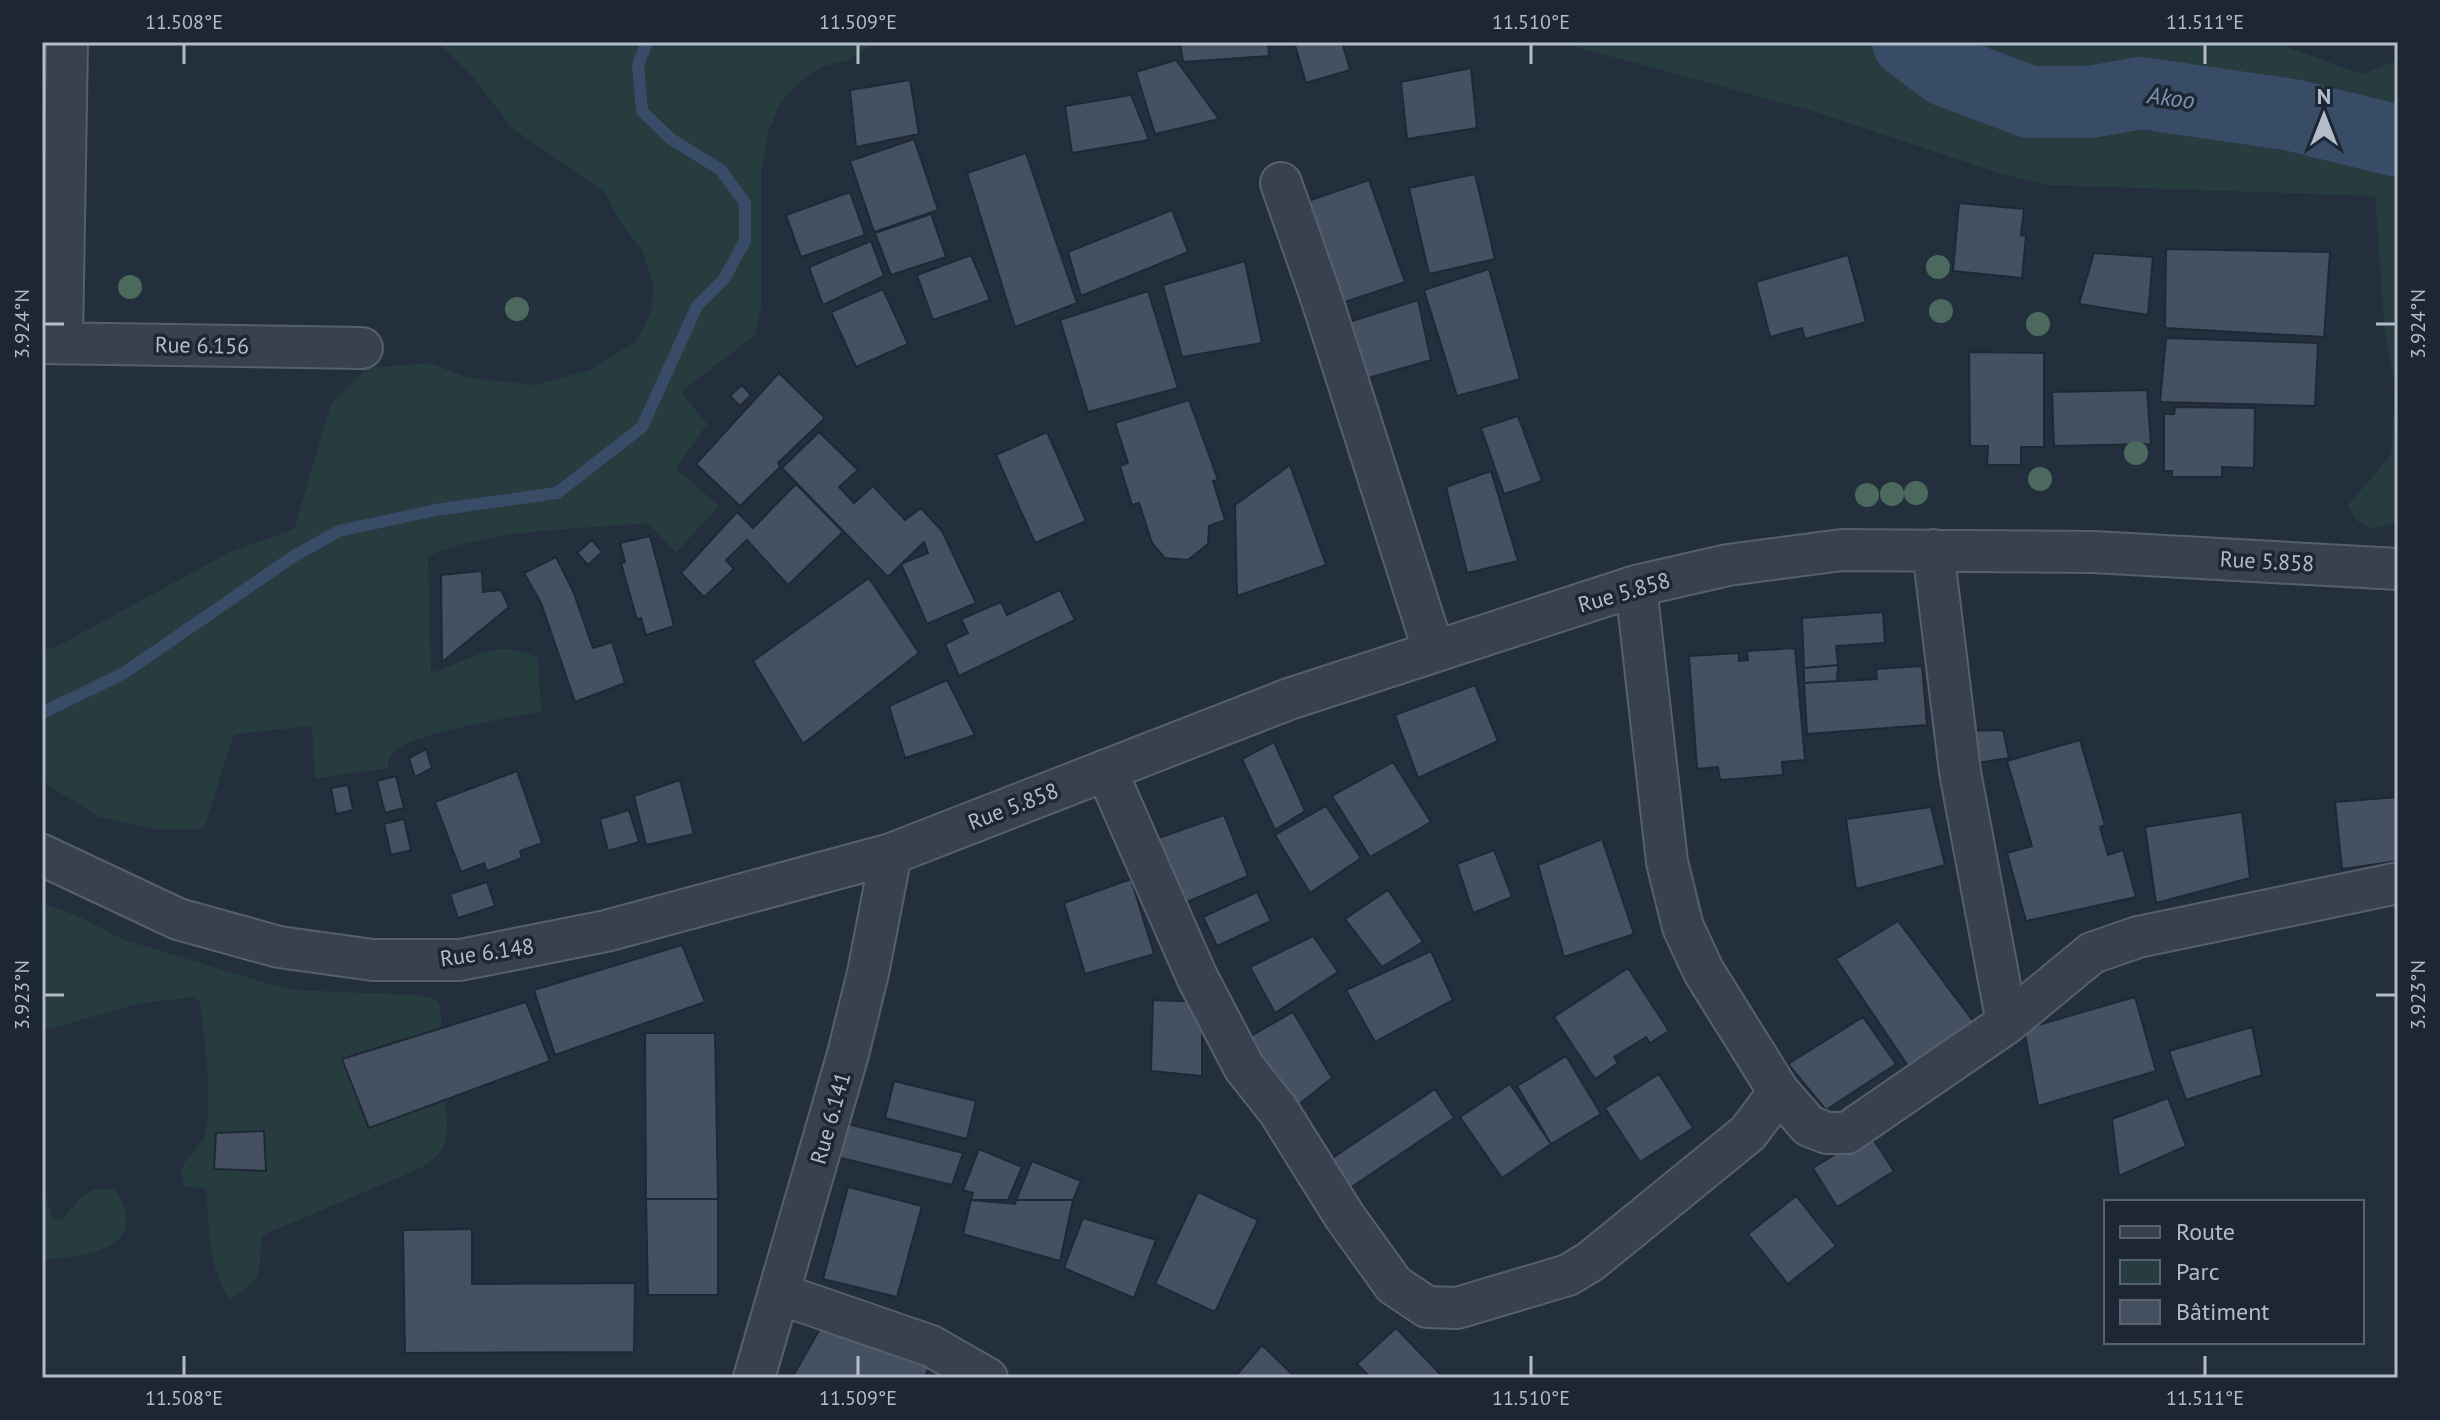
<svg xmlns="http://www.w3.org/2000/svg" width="2440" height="1420" viewBox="0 0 2440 1420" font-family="'PT Sans',sans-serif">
  <rect width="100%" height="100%" fill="#242f3e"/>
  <path fill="#263c3f" d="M441,42H878L846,61L823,66L799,82L780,103L768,133L761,173V310L755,335L681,392L707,424L676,469L719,506L676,552L647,523C574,530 496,528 428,556L431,673C474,660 493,636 538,658L541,712C514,717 402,734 390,756C388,760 388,764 388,768L315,779L312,726L234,734L204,829H155L99,817L42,781V650L56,647L230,552L294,529L331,404L367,368L429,363L469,378L535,385L589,370L637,341L652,308L653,283L641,249L618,219L605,192L512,128L472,76L440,45Z
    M1558,42H2272L2362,74L2398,60V522L2370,529L2356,520L2348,505L2391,455L2395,385L2385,334L2375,196L2049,185L2005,175L1812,111Z
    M42,903L78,916L122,939L266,983L294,990L417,995L437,1000C445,1016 439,1031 439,1048C439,1075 452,1117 445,1141C442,1154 431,1161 421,1168L261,1236C259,1273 265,1280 229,1299C208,1267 209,1226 206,1189L184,1186C176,1159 193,1158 204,1138C214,1119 204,1027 200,1002L193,997L137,1004L42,1031Z
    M42,1178L51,1214L55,1219L62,1220C78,1201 87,1183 115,1190C154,1251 84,1255 42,1260Z"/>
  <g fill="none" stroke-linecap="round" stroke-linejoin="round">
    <path stroke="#394c67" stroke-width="12" d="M42,713L124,673L294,556L339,531L436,510L557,493L642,427L697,306L724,279L745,241V203L721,170L671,139L642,111L638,65L647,42"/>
    <path stroke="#394c67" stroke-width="72" d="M1908,42L1947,71L2030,102H2090L2141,93L2292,115L2398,141"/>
  </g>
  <path fill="#455162" stroke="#1f2835" stroke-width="2" d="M1180,42H1268L1269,56L1183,62Z
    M1294,42H1342L1350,70L1306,83Z
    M1176,60L1219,119L1155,134L1136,72Z
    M1471,68L1477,128L1407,139L1401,82Z
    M910,80L919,134L856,147L850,90Z
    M1131,95L1149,140L1072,153L1065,106Z
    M914,139L938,210L874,232L850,161Z
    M1026,153L1077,303L1015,327L967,173Z
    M1475,174L1495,259L1429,274L1409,188Z
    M1369,180L1405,282L1339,304L1302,203Z
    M850,192L865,235L801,257L786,215Z
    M1959,203L2024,209L2021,235L2026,236L2022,278L1953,271Z
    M1172,210L1188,252L1081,296L1068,252Z
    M931,214L946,257L891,275L875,233Z
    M871,241L884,276L823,305L809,267Z
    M2166,249L2330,252L2324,337L2165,328Z
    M2094,253L2153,257L2148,315L2079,304Z
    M971,255L990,300L933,320L917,275Z
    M1848,255L1866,322L1805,339L1802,328L1770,337L1756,282Z
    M1245,261L1262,343L1182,357L1163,285Z
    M1489,269L1520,379L1457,396L1424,290Z
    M883,289L908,344L856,367L831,312Z
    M1148,291L1178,388L1088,412L1060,320Z
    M1418,300L1431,360L1358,381L1343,324Z
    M2166,338L2318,343L2315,406L2160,402Z
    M1969,352L2044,353V447H2021V465H1987L1988,446H1970Z
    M779,373L825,418L778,463L780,467L740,506L696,464Z
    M742,385L751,395L740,406L730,396Z
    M2147,390L2151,444L2054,446L2052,392Z
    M1189,400L1218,480L1213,481L1225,520L1209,526L1208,544L1188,560L1165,558L1152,543L1139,503L1132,505L1120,466L1128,463L1115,423Z
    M2175,407L2255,408L2254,468L2222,467V477H2172V471H2164V414H2174Z
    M1518,416L1542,481L1504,494L1481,428Z
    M819,432L858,470L839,487L854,503L873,486L905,520L921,508L942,531L976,603L927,624L901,564L928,553L924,542L888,577L782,468Z
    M1047,432L1086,521L1035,543L996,455Z
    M1290,465L1326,565L1237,596L1235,505Z
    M1491,471L1518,561L1467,573L1446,487Z
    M796,484L843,532L788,585L747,540L726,560L734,569L704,597L681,573L737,512L753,528Z
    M650,536L674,626L646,635L641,618L637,620L621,563L625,562L620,543Z
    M592,540L602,552L588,565L577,553Z
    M556,557L573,591L593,648L612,642L625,683L575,702L541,603L524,573Z
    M482,571L483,592L501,590L509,607L442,662L441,575Z
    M869,578L919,653L803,744L753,661Z
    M1060,590L1075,620L959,676L945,644L968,633L961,619L1001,602L1007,615Z
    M1883,612L1885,643L1836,646L1838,665L1804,668L1802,618Z
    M1795,648L1805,760L1782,762L1783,775L1720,780L1718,767L1697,769L1689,656L1739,653V661L1748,660L1747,651Z
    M1838,665L1837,681L1804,683V668Z
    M1922,666L1927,725L1807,734L1804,683L1877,679L1876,669Z
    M947,680L975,735L905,758L889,706Z
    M1475,685L1498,741L1418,778L1395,715Z
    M2003,730L2009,758L1971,764L1966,731Z
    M2080,740L2105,825L2100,827L2108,855L2123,850L2136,897L2026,921L2007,853L2032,846L2007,761Z
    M1274,742L1305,811L1275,830L1242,759Z
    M426,749L432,768L415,777L409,758Z
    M1393,762L1431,822L1370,857L1332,796Z
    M517,771L542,843L520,851L522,858L493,869L487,871L484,863L461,872L435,802Z
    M396,776L404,808L385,813L377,781Z
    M680,780L694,834L646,845L634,796Z
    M348,785L353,810L336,814L331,788Z
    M2398,797V861L2342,869L2335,802Z
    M1326,806L1361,858L1310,893L1275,835Z
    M1931,807L1945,865L1856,889L1846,819Z
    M629,810L639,842L608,851L600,819Z
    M2242,812L2250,878L2156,903L2145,827Z
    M1224,815L1248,876L1180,905L1150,841Z
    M404,819L411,850L391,855L384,824Z
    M1602,839L1634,934L1564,957L1538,865Z
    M1494,850L1512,897L1473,913L1457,864Z
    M1131,879L1154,954L1085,974L1064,903Z
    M487,882L495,906L458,918L450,894Z
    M1388,890L1423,942L1382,967L1345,919Z
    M1257,892L1271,921L1217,946L1203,917Z
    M1898,921L1973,1021L1912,1072L1836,959Z
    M1313,936L1338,972L1275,1013L1250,967Z
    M682,945L705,1002L555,1055L534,990Z
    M1431,951L1453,1000L1375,1042L1346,990Z
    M1628,968L1669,1031L1650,1043L1646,1037L1614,1057L1618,1063L1595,1079L1554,1017Z
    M2135,997L2156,1071L2038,1106L2024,1029Z
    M1153,1000L1202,1002V1076L1151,1071Z
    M526,1002L550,1061L369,1128L342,1059Z
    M1293,1012L1332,1078L1287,1114L1242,1041Z
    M1863,1017L1896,1064L1826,1110L1788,1064Z
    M2252,1027L2262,1075L2186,1100L2169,1051Z
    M645,1033H715L718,1199H646Z
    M1566,1056L1601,1114L1551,1144L1517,1086Z
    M1659,1074L1693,1128L1640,1162L1605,1108Z
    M894,1081L976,1101L967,1139L885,1118Z
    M1510,1084L1551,1144L1502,1178L1460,1117Z
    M1435,1089L1454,1118L1347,1190L1328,1161Z
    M2168,1098L2186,1146L2119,1176L2112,1119Z
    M848,1124L963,1153L952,1185L837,1157Z
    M264,1131L266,1171L214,1169L216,1133Z
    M1869,1133L1894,1171L1837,1207L1813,1168Z
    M979,1149L1022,1167L1008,1200H971L973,1193L963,1190Z
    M1032,1161L1081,1181L1073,1200H1016Z
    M848,1187L922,1206L897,1297L823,1279Z
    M1198,1192L1258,1220L1215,1312L1155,1284Z
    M1796,1196L1836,1246L1788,1284L1748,1234Z
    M646,1199H718V1295H648Z
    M971,1200L1015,1204L1016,1200H1073L1060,1261L963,1234Z
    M1083,1218L1156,1240L1134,1298L1064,1268Z
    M472,1229V1284L635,1283L634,1352L405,1353L403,1230Z
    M826,1318L930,1366L924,1378H792Z
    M1396,1328L1444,1378H1371L1357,1364Z
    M1262,1345L1296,1378H1234Z"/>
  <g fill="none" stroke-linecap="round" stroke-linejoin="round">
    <defs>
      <path id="minor" d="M1281,183L1322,300L1434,652
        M42,343L362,348
        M62,343L67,42
        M1933,550L1960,772L2007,1023
        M1636,586L1667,862L1683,927L1704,972L1779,1092L1809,1126L1827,1133H1847L2007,1023L2092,953L2138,937L2398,883
        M1106,770L1197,977L1244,1067L1278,1110L1345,1217L1394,1285L1427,1307L1457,1308L1568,1275L1591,1261L1748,1133L1779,1092
        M42,855L178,919L279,947L373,960H460L606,931L891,854L1289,699L1636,586L1728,565L1842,550L2093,552L2398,569
        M780,1294L931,1346L987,1378
        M754,1378L848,1054L868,973L891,854"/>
    </defs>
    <use href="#minor" stroke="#565f6c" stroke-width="44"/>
    <use href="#minor" stroke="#38414e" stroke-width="40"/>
  </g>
  <g fill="#4b6a5d">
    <circle cx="1938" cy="267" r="12"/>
    <circle cx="130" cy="287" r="12"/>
    <circle cx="517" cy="309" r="12"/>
    <circle cx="1941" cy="311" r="12"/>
    <circle cx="2038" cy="324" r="12"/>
    <circle cx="2136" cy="453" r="12"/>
    <circle cx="2040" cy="479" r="12"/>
    <circle cx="1916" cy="493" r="12"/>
    <circle cx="1892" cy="494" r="12"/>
    <circle cx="1867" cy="495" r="12"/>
  </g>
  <path fill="none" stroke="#b4bcc9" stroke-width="3" d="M184,44V64M858,44V64M1531,44V64M2205,44V64M44,324H64M2376,324H2396M44,995H64M2376,995H2396M184,1356V1376M858,1356V1376M1531,1356V1376M2205,1356V1376"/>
  <g text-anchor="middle" stroke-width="7" stroke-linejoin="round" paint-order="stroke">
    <g font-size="22" fill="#b4bcc9" stroke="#1d2633">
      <text transform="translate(202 345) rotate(1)" y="8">Rue 6.156</text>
      <text transform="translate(2267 561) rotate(3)" y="8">Rue 5.858</text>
      <text transform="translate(1624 592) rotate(-16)" y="8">Rue 5.858</text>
      <text transform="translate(1013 806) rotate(-21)" y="8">Rue 5.858</text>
      <text transform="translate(487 952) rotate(-8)" y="8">Rue 6.148</text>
      <text transform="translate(830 1118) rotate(-74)" y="8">Rue 6.141</text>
    </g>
    <g font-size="24" font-style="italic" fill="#7c92b1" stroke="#1d2633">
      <text transform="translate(2171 98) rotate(7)" y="8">Akoo</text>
    </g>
  </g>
  <rect width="2440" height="1420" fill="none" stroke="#1d2633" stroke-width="88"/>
  <rect x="2104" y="1200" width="260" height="144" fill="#1d2633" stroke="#59626f" stroke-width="2"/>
  <rect x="2120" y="1226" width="40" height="12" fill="#38414e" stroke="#59626f" stroke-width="2"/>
  <text x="2176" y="1240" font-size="24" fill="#b4bcc9">Route</text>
  <rect x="2120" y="1260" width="40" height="24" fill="#263c3f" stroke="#59626f" stroke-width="2"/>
  <text x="2176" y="1280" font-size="24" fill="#b4bcc9">Parc</text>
  <rect x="2120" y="1300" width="40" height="24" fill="#455162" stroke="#59626f" stroke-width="2"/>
  <text x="2176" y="1320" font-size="24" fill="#b4bcc9">Bâtiment</text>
  <g transform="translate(2324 116)" stroke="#1d2633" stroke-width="6" paint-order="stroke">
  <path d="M0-6L14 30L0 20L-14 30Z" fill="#b4bcc9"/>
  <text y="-12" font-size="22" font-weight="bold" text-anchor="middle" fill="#b4bcc9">N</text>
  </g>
  <rect x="44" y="44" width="2352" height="1332" fill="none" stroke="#b4bcc9" stroke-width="3"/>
  <g font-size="20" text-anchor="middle" fill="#b4bcc9">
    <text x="184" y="29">11.508°E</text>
    <text x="858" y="29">11.509°E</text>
    <text x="1531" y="29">11.510°E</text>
    <text x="2205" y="29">11.511°E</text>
    <text transform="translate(22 324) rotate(-90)" y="7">3.924°N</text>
    <text transform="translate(2418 324) rotate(-90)" y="7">3.924°N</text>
    <text transform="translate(22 995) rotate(-90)" y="7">3.923°N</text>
    <text transform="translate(2418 995) rotate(-90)" y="7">3.923°N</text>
    <text x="184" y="1405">11.508°E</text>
    <text x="858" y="1405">11.509°E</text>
    <text x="1531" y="1405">11.510°E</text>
    <text x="2205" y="1405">11.511°E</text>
  </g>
</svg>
